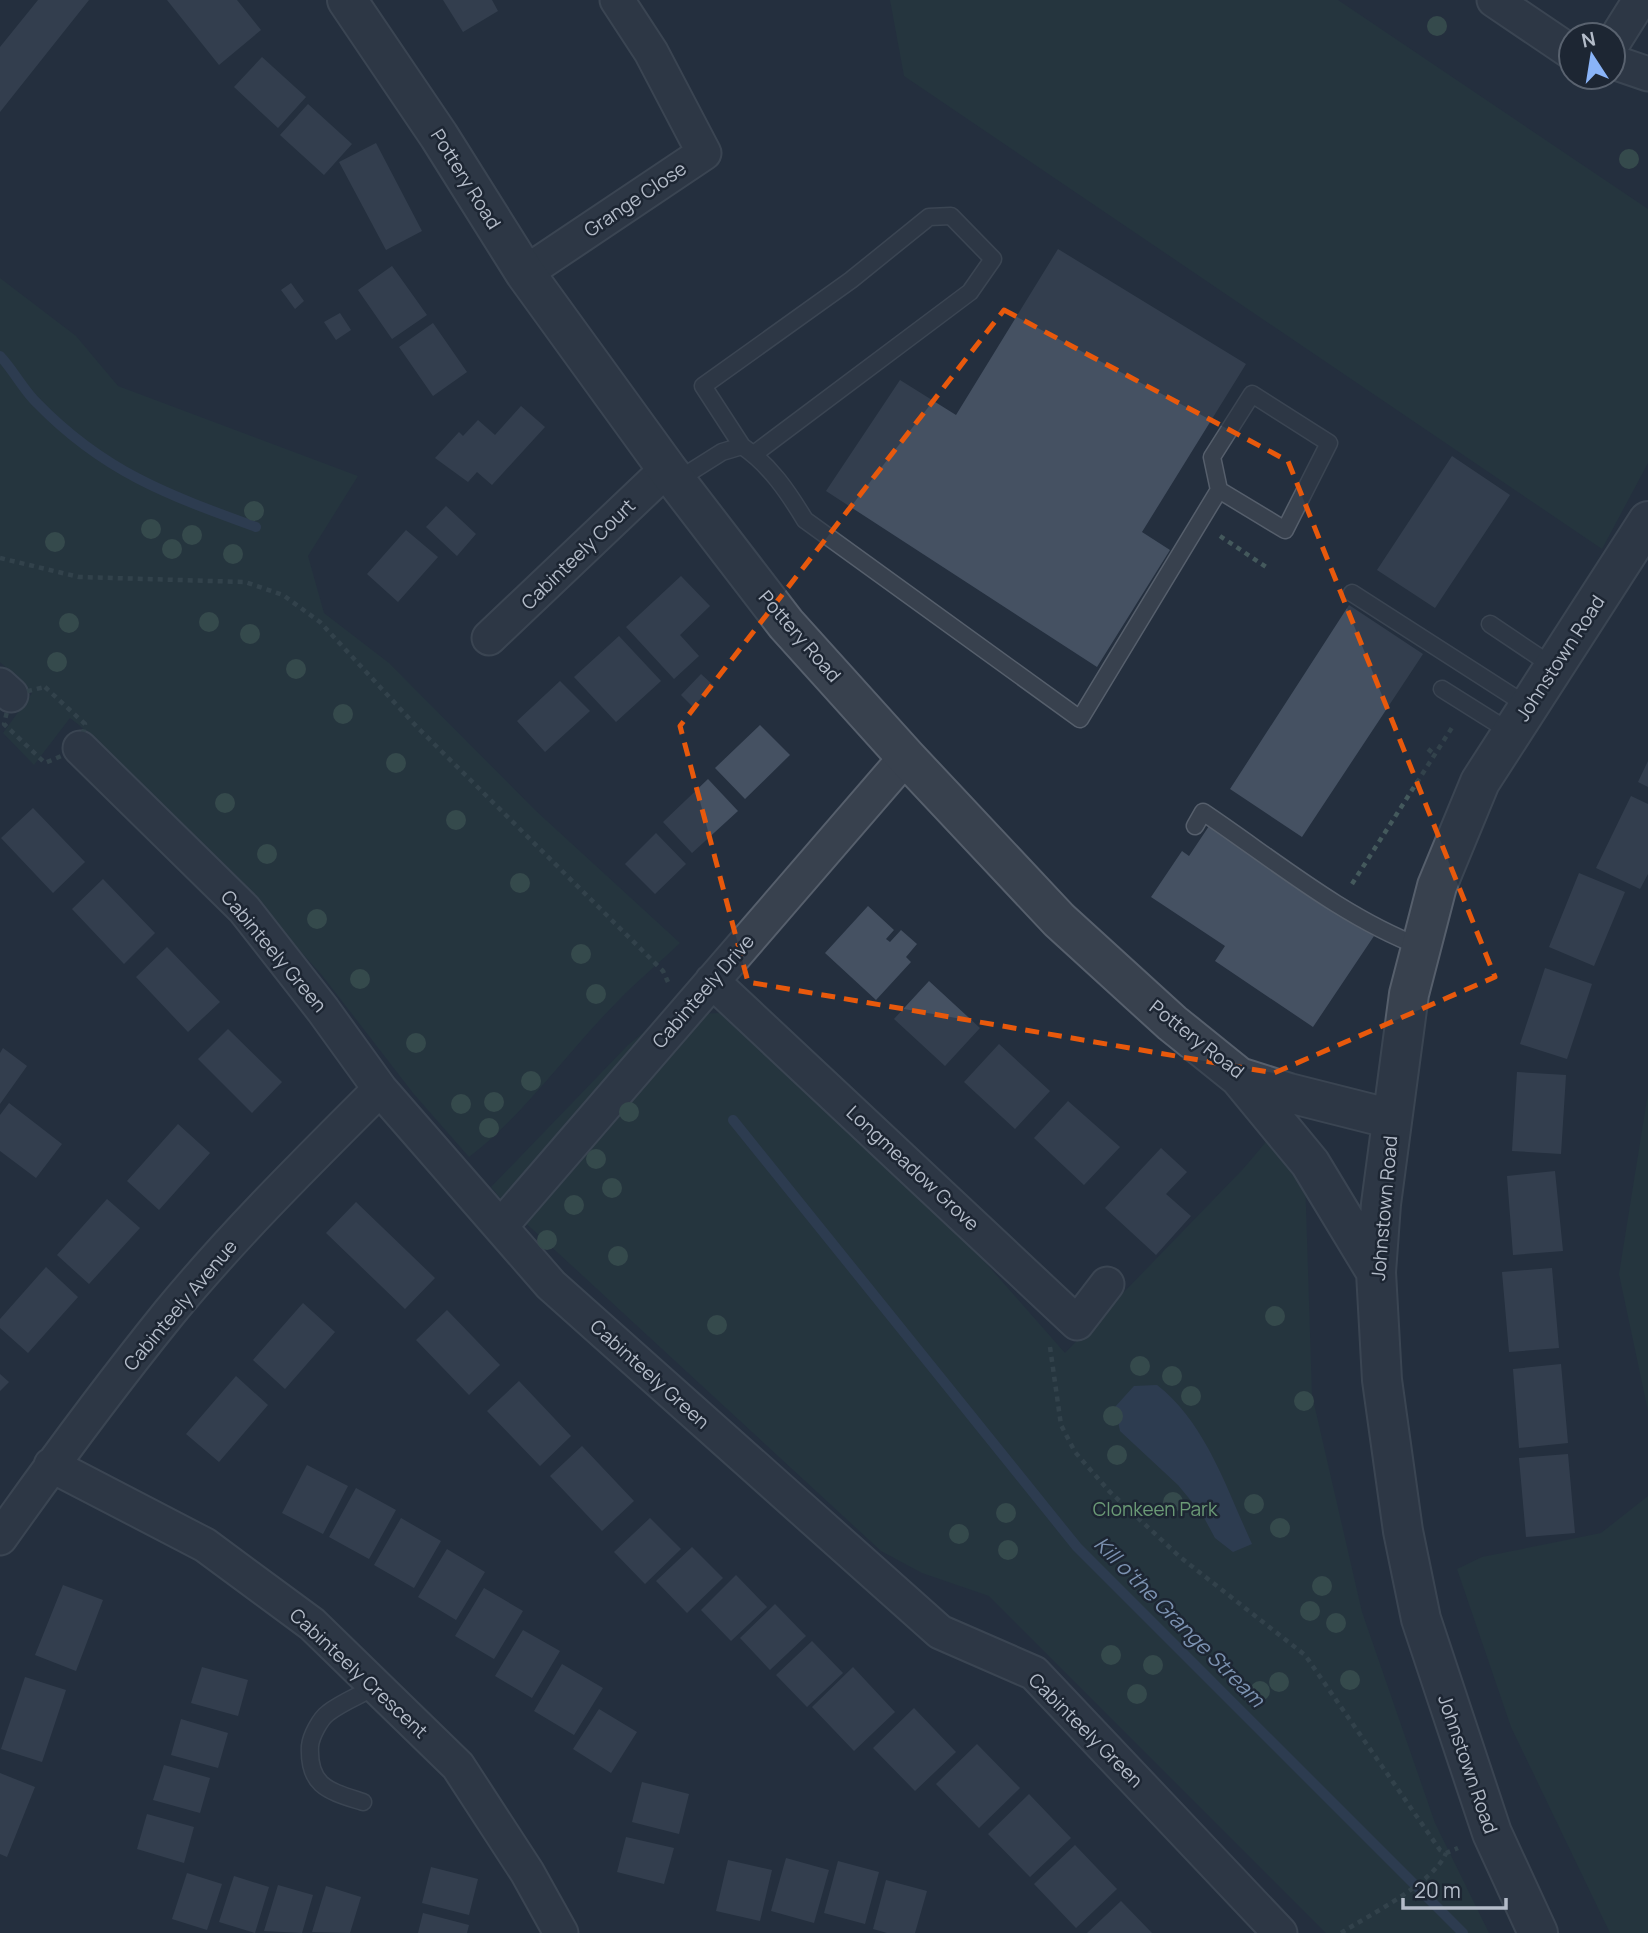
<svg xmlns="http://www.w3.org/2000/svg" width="1648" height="1933" viewBox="0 0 1648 1933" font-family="Manrope,sans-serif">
  <rect width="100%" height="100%" fill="#242f3e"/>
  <path fill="#263c3f" d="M890,0H1338L1648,209V463L1602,549L904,76Z
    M0,278L76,336L118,386L358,476L308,556L324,613L389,663L535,810L680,943C659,963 637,981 617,1002C566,1053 526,1113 469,1157L413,1093L321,974L195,837L79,725L70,718L34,765L3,733L32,693L0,662Z
    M720,1013L962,1236L1065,1353L1244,1168L1287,1117L1305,1176L1312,1395L1362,1612L1435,1823L1489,1933H1326L989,1596L922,1573L881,1551L505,1204L491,1187L628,1045L665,1015Z
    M1648,1093V1411L1619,1274Z
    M1648,1496V1933H1610L1511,1727L1457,1569L1482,1557L1601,1533Z"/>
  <path fill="#394c67" d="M1157,1385C1206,1423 1227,1490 1252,1544L1233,1552L1215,1538L1202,1514L1178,1485L1120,1431L1115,1407L1134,1386Z"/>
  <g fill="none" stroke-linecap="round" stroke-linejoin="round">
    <path stroke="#394c67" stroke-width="10" d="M0,356C14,371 24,391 37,403C104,472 168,495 256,527
      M733,1120L1077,1547L1463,1933"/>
  </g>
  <path fill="#455162" d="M38,0H89L0,112V47Z
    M167,0H237L261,30L219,65Z
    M443,0H492L498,11L463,32Z
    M262,57L306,97L278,128L234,87Z
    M308,104L352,144L324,175L280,135Z
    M376,143L422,231L386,250L339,162Z
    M1058,249L1246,364L1142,532L1170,550L1097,667L826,491L900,380L956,415Z
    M392,266L427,315L392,339L358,290Z
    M291,283L304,301L295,309L281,290Z
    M340,313L351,330L336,340L324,322Z
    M433,323L467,372L433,396L399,347Z
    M521,406L545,427L492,485L477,472L468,482L435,458L459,432L463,436L478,420L495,435Z
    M1452,456L1510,495L1435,608L1377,570Z
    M446,506L476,534L457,556L426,527Z
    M406,530L438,557L398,602L367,574Z
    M681,576L710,606L680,635L699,656L674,679L626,627Z
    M1349,605L1423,654L1302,837L1230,789Z
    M619,636L661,681L616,722L574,677Z
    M701,674L713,685L693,707L681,695Z
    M560,681L590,711L545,752L517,721Z
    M760,725L790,755L745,799L715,768Z
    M1648,761V787L1638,782Z
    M708,779L738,811L692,853L663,822Z
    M1631,796L1648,804V874L1640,889L1596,868Z
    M33,808L85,862L53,893L1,838Z
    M1209,826L1374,936L1313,1027L1215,961L1225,946L1151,897L1182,851L1189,856Z
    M656,833L686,864L655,894L625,864Z
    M1579,873L1625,892L1594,966L1549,947Z
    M103,879L155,933L124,964L72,909Z
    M868,906L894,930L886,939L890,942L901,930L917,944L906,957L911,962L876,1000L825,953Z
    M167,947L220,1002L188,1032L136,977Z
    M1545,968L1592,984L1567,1059L1520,1044Z
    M929,981L980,1028L945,1066L894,1019Z
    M228,1029L282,1082L252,1113L198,1059Z
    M999,1044L1050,1091L1015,1129L964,1082Z
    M3,1048L27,1066L0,1104V1053Z
    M1517,1072L1566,1075L1561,1154L1512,1151Z
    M1068,1101L1120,1147L1084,1185L1034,1138Z
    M9,1103L62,1144L36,1178L0,1151V1115Z
    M178,1124L210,1153L159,1210L127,1181Z
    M1161,1148L1187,1172L1166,1194L1191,1216L1156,1255L1105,1208Z
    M1555,1171L1563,1251L1513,1255L1507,1176Z
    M107,1199L140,1228L89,1284L57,1255Z
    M356,1202L435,1278L405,1309L326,1233Z
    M46,1267L78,1297L28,1353L0,1328V1319Z
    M1552,1268L1559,1348L1509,1352L1502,1272Z
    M303,1303L335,1332L285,1389L253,1360Z
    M447,1310L500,1365L469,1395L416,1340Z
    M1561,1364L1568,1443L1519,1448L1513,1369Z
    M0,1374L9,1382L0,1391Z
    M236,1376L268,1405L219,1462L186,1434Z
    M519,1381L571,1436L540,1466L487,1411Z
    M582,1446L634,1501L602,1531L550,1476Z
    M1568,1454L1575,1533L1526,1537L1519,1458Z
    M307,1465L348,1486L323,1534L282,1513Z
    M356,1488L396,1510L369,1559L329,1537Z
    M401,1518L441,1541L414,1588L374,1565Z
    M650,1518L681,1549L645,1584L614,1552Z
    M692,1547L723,1578L687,1613L656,1581Z
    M447,1549L485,1572L456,1620L418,1597Z
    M736,1575L767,1607L731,1641L701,1610Z
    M63,1585L103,1600L76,1671L35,1655Z
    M484,1588L523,1611L494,1659L455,1636Z
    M775,1604L806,1636L770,1670L740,1638Z
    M523,1630L560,1651L532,1698L495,1676Z
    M812,1641L843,1673L807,1707L776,1675Z
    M562,1664L603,1688L574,1735L534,1711Z
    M202,1667L248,1680L238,1716L191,1703Z
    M853,1667L895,1712L854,1751L812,1707Z
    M25,1677L66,1690L42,1762L1,1749Z
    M914,1708L956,1752L915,1791L873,1748Z
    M599,1709L637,1732L611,1773L573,1749Z
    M181,1719L228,1733L218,1768L171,1755Z
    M977,1744L1020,1788L979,1828L936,1784Z
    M164,1765L210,1778L200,1813L153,1800Z
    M0,1773L35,1787L7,1857L0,1854Z
    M642,1782L689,1794L679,1834L632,1822Z
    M1029,1794L1071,1838L1030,1877L988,1834Z
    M147,1814L194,1827L184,1863L137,1849Z
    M626,1837L674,1848L664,1884L617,1872Z
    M1075,1845L1117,1889L1076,1928L1034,1884Z
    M786,1858L829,1870L814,1923L771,1911Z
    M728,1860L772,1870L760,1921L716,1911Z
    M838,1861L879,1872L865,1924L824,1913Z
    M431,1867L478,1879L469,1915L422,1903Z
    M187,1873L222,1884L207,1930L172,1919Z
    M234,1876L269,1887L255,1933L219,1922Z
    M886,1880L927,1891L915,1933H887L873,1929Z
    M278,1885L313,1895L302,1933L264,1931Z
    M326,1886L361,1897L350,1933L312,1932Z
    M1121,1901L1152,1933H1087Z
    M423,1913L469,1925L467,1933H418Z"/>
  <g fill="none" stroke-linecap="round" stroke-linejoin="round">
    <defs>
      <path id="service" d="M742,446L703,386L851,280L929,217L951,216L993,259L970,292L754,454
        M676,481L722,452L742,446C770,465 788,492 805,520L1080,719L1219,490L1285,530L1329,443L1252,394L1212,457L1219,490
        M1352,593L1528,706
        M1490,624L1554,667
        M1442,689L1512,733
        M1195,826L1203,812C1273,859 1342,917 1421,947
        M363,1802C329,1791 308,1787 310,1746C311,1736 320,1719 328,1713C342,1702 361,1695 376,1686"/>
      <path id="minor" d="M1494,0L1571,52
        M1613,43L1640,0
        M1613,62L1648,74
        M525,273L704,153L651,52L617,0
        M489,638L667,469
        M0,685L11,695
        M80,748L244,909L323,1010L380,1089L551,1285L940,1632L1034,1673L1280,1933
        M712,981L1077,1323L1107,1284
        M501,1226L906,757
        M51,1465L205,1545L312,1624L458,1766L527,1872L561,1933
        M0,1538C54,1462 110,1386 169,1313C234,1234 308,1161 380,1089"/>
      <path id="tertiary" d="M347,0L439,136L525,273L667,469L786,624L906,757L1059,920L1172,1023L1239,1077L1289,1093L1392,1119
        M1239,1077L1310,1163L1376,1272
        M1538,1933L1492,1833L1421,1619L1403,1531L1382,1380L1376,1272L1381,1204L1409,994L1437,886L1480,782L1648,521"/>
    </defs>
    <use href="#service" stroke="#565f6c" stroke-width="19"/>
    <use href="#minor" stroke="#565f6c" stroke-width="37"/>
    <use href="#tertiary" stroke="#565f6c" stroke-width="42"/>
    <path stroke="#44595c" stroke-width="4.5" stroke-dasharray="5 5" stroke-linecap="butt" d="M1220,536L1269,569
      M0,558L79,577L245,582L283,595L320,622L417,727L663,971L668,982
      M45,687L85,724L80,748L45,763L4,724L11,695Z
      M1428,749L1435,755
      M1352,884L1453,726
      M1050,1347L1061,1425L1075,1452L1109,1491L1180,1557L1305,1655L1440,1850L1446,1853L1458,1848
      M1341,1933C1369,1915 1434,1883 1446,1853"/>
    <use href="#service" stroke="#38414e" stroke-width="16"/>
    <use href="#minor" stroke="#38414e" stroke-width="33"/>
    <use href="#tertiary" stroke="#38414e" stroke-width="38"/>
  </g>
  <g fill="#4b6a5d">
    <circle cx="1437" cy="26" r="10"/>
    <circle cx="1629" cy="159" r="10"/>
    <circle cx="254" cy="511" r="10"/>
    <circle cx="151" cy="529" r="10"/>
    <circle cx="192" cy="535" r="10"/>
    <circle cx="55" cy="542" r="10"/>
    <circle cx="172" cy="549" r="10"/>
    <circle cx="233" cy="554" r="10"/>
    <circle cx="209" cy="622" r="10"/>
    <circle cx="69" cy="623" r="10"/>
    <circle cx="250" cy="634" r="10"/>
    <circle cx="57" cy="662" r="10"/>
    <circle cx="296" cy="669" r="10"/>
    <circle cx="343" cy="714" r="10"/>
    <circle cx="396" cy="763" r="10"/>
    <circle cx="225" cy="803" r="10"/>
    <circle cx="456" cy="820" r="10"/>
    <circle cx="267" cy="854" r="10"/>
    <circle cx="520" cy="883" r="10"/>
    <circle cx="317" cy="919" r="10"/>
    <circle cx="581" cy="954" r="10"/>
    <circle cx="360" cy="979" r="10"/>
    <circle cx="596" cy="994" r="10"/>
    <circle cx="416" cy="1043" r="10"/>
    <circle cx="531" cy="1081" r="10"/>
    <circle cx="494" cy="1102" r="10"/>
    <circle cx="461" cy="1104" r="10"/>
    <circle cx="629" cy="1112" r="10"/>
    <circle cx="489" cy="1128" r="10"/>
    <circle cx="596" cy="1159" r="10"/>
    <circle cx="612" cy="1188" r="10"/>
    <circle cx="574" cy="1205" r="10"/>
    <circle cx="547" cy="1240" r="10"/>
    <circle cx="618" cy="1256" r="10"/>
    <circle cx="1275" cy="1316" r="10"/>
    <circle cx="717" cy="1325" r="10"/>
    <circle cx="1140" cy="1366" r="10"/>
    <circle cx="1172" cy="1376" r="10"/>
    <circle cx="1191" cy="1396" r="10"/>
    <circle cx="1304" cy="1401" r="10"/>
    <circle cx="1113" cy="1416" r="10"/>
    <circle cx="1117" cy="1455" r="10"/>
    <circle cx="1173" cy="1502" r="10"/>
    <circle cx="1254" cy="1504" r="10"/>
    <circle cx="1006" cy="1513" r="10"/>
    <circle cx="1280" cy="1528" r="10"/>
    <circle cx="959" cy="1534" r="10"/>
    <circle cx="1008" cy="1550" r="10"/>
    <circle cx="1322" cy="1586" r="10"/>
    <circle cx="1310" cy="1611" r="10"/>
    <circle cx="1336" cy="1623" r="10"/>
    <circle cx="1111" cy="1655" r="10"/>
    <circle cx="1153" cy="1665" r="10"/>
    <circle cx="1350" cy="1680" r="10"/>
    <circle cx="1279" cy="1682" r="10"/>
    <circle cx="1260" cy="1691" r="10"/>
    <circle cx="1137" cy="1694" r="10"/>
  </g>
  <path d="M0 0H1648V1933H0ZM1004,310L1288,461L1495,977L1274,1073L748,982L680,726Z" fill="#242f3e" fill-opacity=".55" fill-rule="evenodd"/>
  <path fill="none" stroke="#e8590c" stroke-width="5" stroke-dasharray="14 9" stroke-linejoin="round" d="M1004,310L1288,461L1495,977L1274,1073L748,982L680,726Z"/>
  <g text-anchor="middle" stroke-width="5" stroke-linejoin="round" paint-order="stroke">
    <g font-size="19" fill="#b4bcc9" stroke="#1d2633">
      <text transform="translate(466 179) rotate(58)" y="7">Pottery Road</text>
      <text transform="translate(635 199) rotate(-34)" y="7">Grange Close</text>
      <text transform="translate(578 554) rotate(-44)" y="7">Cabinteely Court</text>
      <text transform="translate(800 636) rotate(49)" y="7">Pottery Road</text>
      <text transform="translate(1560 658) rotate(-57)" y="7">Johnstown Road</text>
      <text transform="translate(274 951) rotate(50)" y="7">Cabinteely Green</text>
      <text transform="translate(703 991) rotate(-49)" y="7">Cabinteely Drive</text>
      <text transform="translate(1197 1039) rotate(38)" y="7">Pottery Road</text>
      <text transform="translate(913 1168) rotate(43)" y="7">Longmeadow Grove</text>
      <text transform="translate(1384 1208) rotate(-85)" y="7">Johnstown Road</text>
      <text transform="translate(180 1305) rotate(-50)" y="7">Cabinteely Avenue</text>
      <text transform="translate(650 1374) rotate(42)" y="7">Cabinteely Green</text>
      <text transform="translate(359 1673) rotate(43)" y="7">Cabinteely Crescent</text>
      <text transform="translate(1086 1730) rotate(45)" y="7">Cabinteely Green</text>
      <text transform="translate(1468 1764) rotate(71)" y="7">Johnstown Road</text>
    </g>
    <g font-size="19" fill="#6b9a76" stroke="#1d2633">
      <text x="1155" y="1516">Clonkeen Park</text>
    </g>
    <g font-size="21" font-style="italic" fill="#7c92b1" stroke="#1d2633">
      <text transform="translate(1179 1622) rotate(45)" y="7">Kill o'the Grange Stream</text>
    </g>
  </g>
  <g transform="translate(1592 56) rotate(348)"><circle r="33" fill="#1d2633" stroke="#59626f" stroke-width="2"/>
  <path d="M0-5L12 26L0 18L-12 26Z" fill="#8ab4f8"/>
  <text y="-10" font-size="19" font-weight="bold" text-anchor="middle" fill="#b4bcc9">N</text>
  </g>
  <path d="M1403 1898v10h103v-10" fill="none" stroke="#b4bcc9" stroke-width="3.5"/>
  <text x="1414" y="1898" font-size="21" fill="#b4bcc9" stroke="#1d2633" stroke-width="5" paint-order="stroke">20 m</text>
</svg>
